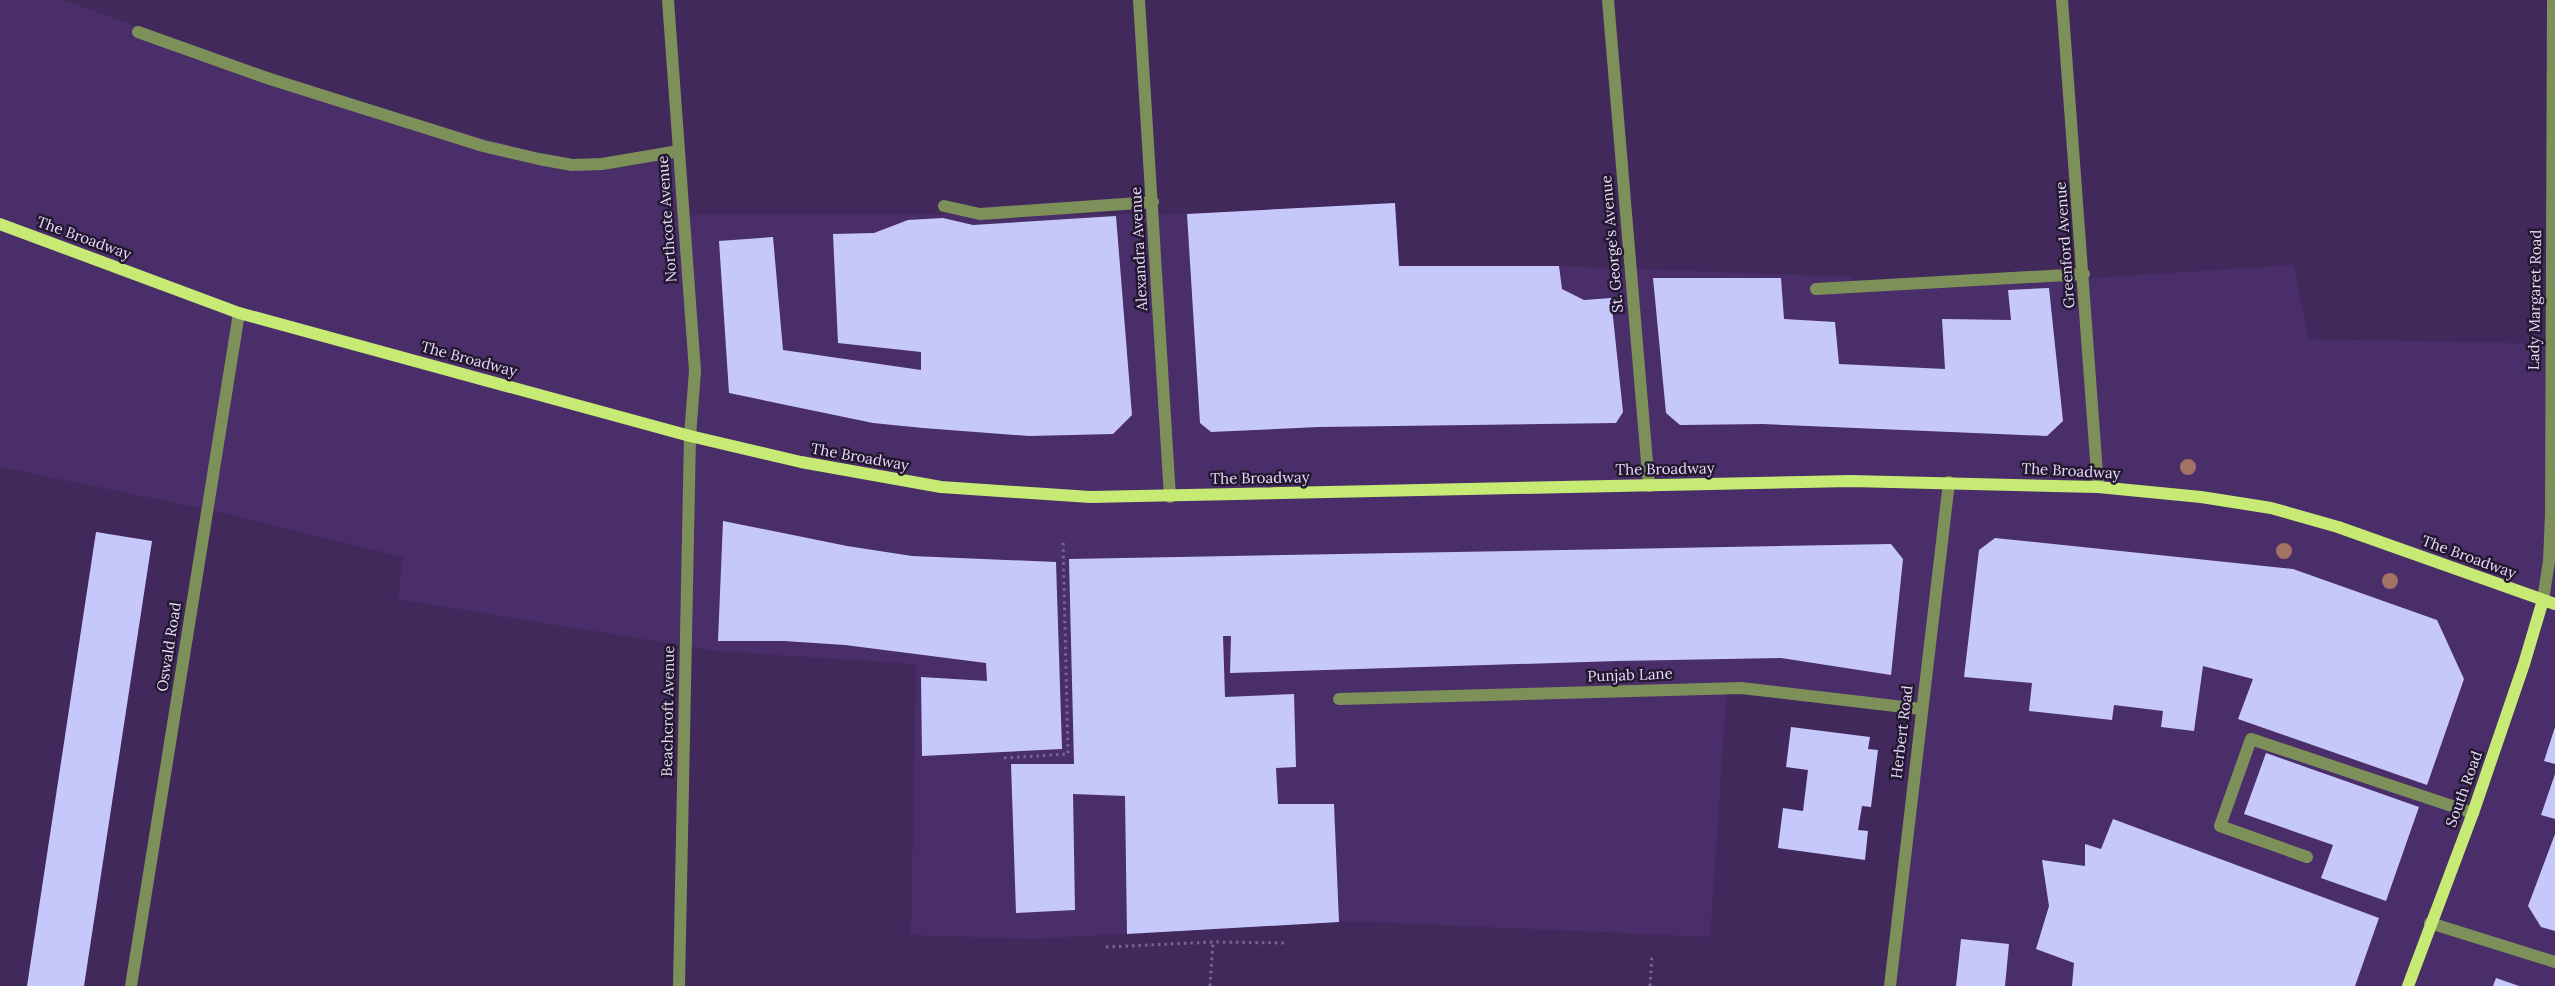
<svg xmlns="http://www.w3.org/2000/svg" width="2555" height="986" viewBox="0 0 2555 986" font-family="Lora,serif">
  <rect width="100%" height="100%" fill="#41295c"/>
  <path fill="#4a2e69" d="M0,0H63L311,89L574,163L672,155L682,215L1187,214L1395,203L1399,266H1559L1853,277L1856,293L2294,265L2308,339L2554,344L2555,227V986H1893L1917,712L1727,688L1710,937L1355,921L1030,939L911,935L916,664L716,651L398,599L403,557L216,511L0,467Z"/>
  <path fill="#c6c8fb" d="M1395,203L1399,266H1559L1562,289L1584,300L1611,298L1623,412L1616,423L1319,427L1211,432L1200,423L1187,214Z
    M1116,216L1132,415L1113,434L1029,436L923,428L873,423L729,393L719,241L773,237L783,350L921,370V352L838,343L833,234L874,233L908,220L943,218L973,225Z
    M1653,278H1781L1784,319L1835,322L1839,364L1945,369L1942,319L2011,320L2008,290L2049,288L2063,421L2047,436L1763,424L1680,425L1666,413Z
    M723,521L847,546L912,556L1056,562L1062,749L922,756L921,677L987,681L986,663L845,645L784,641H718Z
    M96,532L152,541L84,986H27Z
    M1995,538L2293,569L2437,620L2464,679L2427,785L2238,719L2253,679L2203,666L2194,731L2161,727L2163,711L2114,705L2112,720L2029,711L2032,683L1964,677L1979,550Z
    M1891,544L1903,559L1891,675L1781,658L1617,661L1230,673L1231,636H1223L1225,697L1294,694L1296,767L1276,768L1278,804H1334L1339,922L1127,934L1125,796L1073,794L1075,910L1016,913L1011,764H1074L1069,559Z
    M1791,727L1870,737L1868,749L1878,750L1871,807L1862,806L1858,830L1868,831L1865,860L1778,848L1783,808L1803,811L1808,770L1786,767Z
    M2555,727V764L2544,761Z
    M2266,753L2419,807L2386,901L2321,878L2333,845L2244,814Z
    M2555,774V819L2541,815Z
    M2113,819L2379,918L2355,986H2072L2074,963L2036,949L2049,906L2042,860L2085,866V844L2101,849Z
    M2555,834V931L2541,927L2528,906Z
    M1961,939L2009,944L2005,986H1956Z
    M2496,978L2519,986H2493Z"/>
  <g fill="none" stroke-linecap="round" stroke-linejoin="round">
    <path stroke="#796592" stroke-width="3" stroke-dasharray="2.5 4" stroke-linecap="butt" d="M1004,758L1068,754L1063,542
      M1106,947L1213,942L1284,943
      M1210,986L1213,942
      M1650,986L1652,955"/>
    <path stroke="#7e9059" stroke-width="12" d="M668,0L695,371L690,436L679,986
      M1139,0L1170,497
      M1608,0L1649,486
      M2062,0L2098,487
      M138,32L270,79L483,146L539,159L572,165L602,164L679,151
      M944,206L980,214L1153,202
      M1816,289L2084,274
      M2543,600L2549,561L2551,514L2553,0
      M1339,699L1741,688L1921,709
      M2307,857L2220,826L2251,739L2473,813
      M2430,923L2555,962
      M131,986L239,313
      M1890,986L1949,482"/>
    <path stroke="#c6ea73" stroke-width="12" d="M0,224L239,313L690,436L801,462L941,487L1090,497L1851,481L2098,487L2201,497L2271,508L2338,527L2555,604
      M2408,986L2473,813L2524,664L2543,600"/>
  </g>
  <g fill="#a47264">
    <circle cx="2188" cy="467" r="8"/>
    <circle cx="2284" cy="551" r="8"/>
    <circle cx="2390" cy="581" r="8"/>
  </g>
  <g text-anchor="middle" stroke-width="5" stroke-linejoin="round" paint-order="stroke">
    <g font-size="15" fill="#e8dbfb" stroke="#231830">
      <text transform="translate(667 219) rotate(-94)" y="5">Northcote Avenue</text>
      <text transform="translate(84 238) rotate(20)" y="5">The Broadway</text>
      <text transform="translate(1612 244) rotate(-95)" y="5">St. George's Avenue</text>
      <text transform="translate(2065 245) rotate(-94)" y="5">Greenford Avenue</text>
      <text transform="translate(1139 249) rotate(-93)" y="5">Alexandra Avenue</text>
      <text transform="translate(2535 300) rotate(-89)" y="5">Lady Margaret Road</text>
      <text transform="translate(469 359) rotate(15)" y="5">The Broadway</text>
      <text transform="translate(860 457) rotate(10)" y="5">The Broadway</text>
      <text transform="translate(1665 469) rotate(-1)" y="5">The Broadway</text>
      <text transform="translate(2071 471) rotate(3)" y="5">The Broadway</text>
      <text transform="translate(1260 478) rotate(-1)" y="5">The Broadway</text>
      <text transform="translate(2469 557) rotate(20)" y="5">The Broadway</text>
      <text transform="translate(169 647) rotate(-81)" y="5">Oswald Road</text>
      <text transform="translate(1630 675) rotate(-2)" y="5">Punjab Lane</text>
      <text transform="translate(668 711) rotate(-89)" y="5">Beachcroft Avenue</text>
      <text transform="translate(1902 732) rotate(-83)" y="5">Herbert Road</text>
      <text transform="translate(2464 789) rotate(-70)" y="5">South Road</text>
    </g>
  </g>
</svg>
